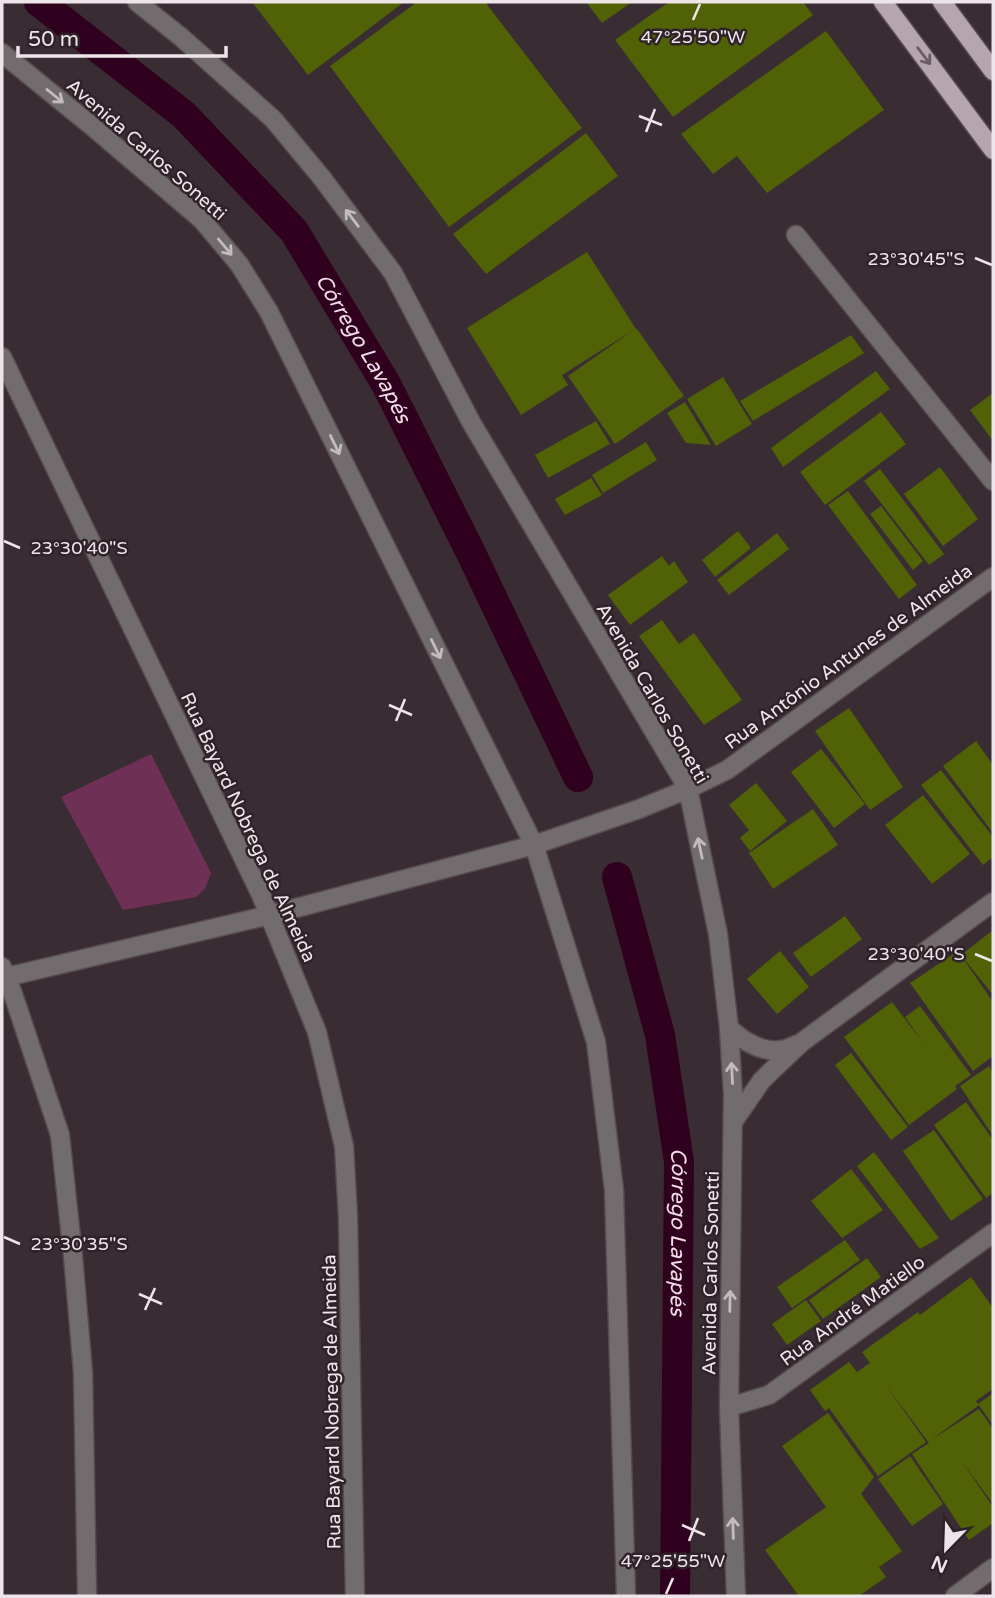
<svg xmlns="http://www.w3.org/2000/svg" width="995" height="1598" viewBox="0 0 995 1598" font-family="'Varela Round',sans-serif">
  <rect width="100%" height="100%" fill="#3a2c33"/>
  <path fill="#6e3155" d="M151,754L211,873L205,889L196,897L123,910L61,797Z"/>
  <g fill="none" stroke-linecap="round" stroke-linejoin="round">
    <g stroke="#30001f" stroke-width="30">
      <path id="s1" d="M39,2L184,115L294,231L386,384L470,551L578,777"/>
      <path id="s2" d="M617,877L660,1035L679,1162L675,1596"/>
    </g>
  </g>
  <path fill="#516105" d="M252,2H404L308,75Z
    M417,2H485L582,128L449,227L330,66Z
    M586,2H632L602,23Z
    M669,2H803L813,15L673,117L615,40Z
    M826,31L884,110L767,193L737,156L713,174L681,134Z
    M586,133L618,176L486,274L453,234Z
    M587,252L636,329H637L684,396L615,444L568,376L632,331L562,375L568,385L521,415L467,328Z
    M851,335L864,353L753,421L740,401Z
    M876,371L890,389L783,467L771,448Z
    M723,377L752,424L716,446L687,399Z
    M993,393V441L970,410Z
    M685,402L711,445L686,443L667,413Z
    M881,412L906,444L825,505L800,472Z
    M596,421L610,444L548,478L535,455Z
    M646,442L657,460L603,493L592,475Z
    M940,467L978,519L943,546L904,494Z
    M880,469L944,554L929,565L864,481Z
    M591,478L602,495L565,515L555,499Z
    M848,491L917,585L899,599L828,505Z
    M881,506L923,561L913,570L870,514Z
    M738,531L751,548L715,577L702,560Z
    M777,533L789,549L729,595L717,580Z
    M662,556L669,566L674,561L688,582L630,625L608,595Z
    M662,620L679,644L694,633L742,700L704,725L639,636Z
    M849,708L903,787L870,810L815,731Z
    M976,741L993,765V833L943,766Z
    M821,749L865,804L834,828L791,772Z
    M941,770L993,837V857L983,865L921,785Z
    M756,783L787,821L750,851L740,838L749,830L729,805Z
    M923,795L970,854L932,884L885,825Z
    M813,809L838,845L773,889L749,853Z
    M845,916L862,939L811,977L793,953Z
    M993,930V995L961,955Z
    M780,951L809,987L777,1014L747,979Z
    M958,951L993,1002V1056L973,1071L910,983Z
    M892,1002L924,1044L905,1017L920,1006L971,1075L955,1086L957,1089L909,1125L844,1037Z
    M851,1053L908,1127L891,1140L835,1065Z
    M989,1066L993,1073V1136L960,1086Z
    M966,1102L993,1140V1193L986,1198L934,1125Z
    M934,1130L983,1199L951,1221L903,1151Z
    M874,1152L939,1238L920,1249L857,1166Z
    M851,1169L883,1210L842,1238L811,1201Z
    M845,1240L860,1260L792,1308L777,1287Z
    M867,1258L881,1277L823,1319L809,1300Z
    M971,1277L993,1308V1389L976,1401L979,1405L931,1440L979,1409L993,1429V1504L961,1460L993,1507V1523L969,1540L912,1454L929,1443L885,1384L926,1442L878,1476L829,1408L825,1411L810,1390L849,1362L857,1372L870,1363L862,1352L918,1312L920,1315Z
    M806,1300L821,1321L787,1345L772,1324Z
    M993,1393V1425L978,1404Z
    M828,1413L874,1477L861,1494L902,1551L879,1567L886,1577L859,1596H799L765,1550L826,1507L782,1446Z
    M910,1456L943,1504L912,1526L878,1479Z"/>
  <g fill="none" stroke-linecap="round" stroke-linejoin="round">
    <defs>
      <path id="minor" d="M137,2L181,37L273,119L322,178L393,273L471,422L688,789L718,934L729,1028L733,1095L729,1407L736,1596
        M2,53L93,127L202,220L239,264L269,312L534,845L596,1042L614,1190L626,1596
        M796,235L993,481
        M2,357L261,895L317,1032L344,1146L348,1217L355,1596
        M2,967L13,994L60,1135L73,1256L83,1372L87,1596
        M2,978L270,915L534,845L639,809L688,789L727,770L993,577
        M729,1028C743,1041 762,1053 782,1050C787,1049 793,1046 798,1044
        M733,1122L762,1080L802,1042L993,902
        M729,1407L769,1395L993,1233
        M955,1596L993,1568"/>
      <path id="major" d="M883,2L993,150
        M942,2L993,71"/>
    </defs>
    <use href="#minor" stroke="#574a50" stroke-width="21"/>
    <use href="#major" stroke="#574a50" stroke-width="21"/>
    <use href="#minor" stroke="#736c6f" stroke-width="18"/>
    <use href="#major" stroke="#b5a6ae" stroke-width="18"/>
  </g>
  <defs><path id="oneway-shaft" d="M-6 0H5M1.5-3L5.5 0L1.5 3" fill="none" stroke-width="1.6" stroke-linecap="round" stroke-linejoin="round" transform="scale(1.75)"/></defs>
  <use stroke="#6b5d65" href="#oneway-shaft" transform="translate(924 56) rotate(53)"/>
  <g stroke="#c3bbbf">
    <use href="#oneway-shaft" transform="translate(55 96) rotate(39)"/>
    <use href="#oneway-shaft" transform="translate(352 218) rotate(-127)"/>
    <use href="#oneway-shaft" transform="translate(225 247) rotate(50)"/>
    <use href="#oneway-shaft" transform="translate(335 445) rotate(64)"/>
    <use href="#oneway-shaft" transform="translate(436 649) rotate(64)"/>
    <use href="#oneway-shaft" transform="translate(700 848) rotate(-102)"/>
    <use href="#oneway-shaft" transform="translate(732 1073) rotate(-93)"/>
    <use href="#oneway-shaft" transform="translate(730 1301) rotate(-89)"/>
    <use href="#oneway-shaft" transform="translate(733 1528) rotate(-92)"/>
  </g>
  <path fill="none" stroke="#eee5ea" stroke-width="2.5" d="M693,20L700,4M639,116L662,125M646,132L655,109M975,258L992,265M4,541L20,548M389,705L412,715M396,721L405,699M975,954L992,961M4,1237L20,1244M139,1294L162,1304M145,1310L155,1288M682,1525L705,1535M689,1541L698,1518M666,1594L673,1578"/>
  <g text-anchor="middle" stroke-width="5" stroke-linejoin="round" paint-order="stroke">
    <g font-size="19" fill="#eee5ea" stroke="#2f2229">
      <text transform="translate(147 149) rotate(41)" y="7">Avenida Carlos Sonetti</text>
      <text transform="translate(848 656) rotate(-36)" y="7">Rua Antônio Antunes de Almeida</text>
      <text transform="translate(653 693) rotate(60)" y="7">Avenida Carlos Sonetti</text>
      <text transform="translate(249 827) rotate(65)" y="7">Rua Bayard Nobrega de Almeida</text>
      <text transform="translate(710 1273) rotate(-89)" y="7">Avenida Carlos Sonetti</text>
      <text transform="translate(852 1310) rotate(-36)" y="7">Rua André Matiello</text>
      <text transform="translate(331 1402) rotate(-91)" y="7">Rua Bayard Nobrega de Almeida</text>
    </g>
    <g font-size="21" font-style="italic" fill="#f3dde8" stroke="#2f2229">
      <text dy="7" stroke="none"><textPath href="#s1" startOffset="480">Córrego Lavapés</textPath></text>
      <text dy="7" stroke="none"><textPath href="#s2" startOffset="362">Córrego Lavapés</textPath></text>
    </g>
  </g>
  <g font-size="18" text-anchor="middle" fill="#eee5ea" stroke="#2f2229" stroke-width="5" stroke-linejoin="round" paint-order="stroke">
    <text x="693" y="43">47°25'50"W</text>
    <text x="916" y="265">23°30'45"S</text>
    <text x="79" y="554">23°30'40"S</text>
    <text x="916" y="960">23°30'40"S</text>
    <text x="79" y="1250">23°30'35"S</text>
    <text x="673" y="1567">47°25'55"W</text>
  </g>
  <rect width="995" height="1598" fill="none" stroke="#eee5ea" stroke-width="7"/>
  <g transform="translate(946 1549) rotate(203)" stroke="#2f2229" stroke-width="5" paint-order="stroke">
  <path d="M0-5L12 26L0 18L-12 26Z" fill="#eee5ea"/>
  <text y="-10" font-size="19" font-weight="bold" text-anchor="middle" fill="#eee5ea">N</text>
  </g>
  <path d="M18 46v10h208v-10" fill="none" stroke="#eee5ea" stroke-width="3.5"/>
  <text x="28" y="46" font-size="21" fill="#eee5ea" stroke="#2f2229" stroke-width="5" paint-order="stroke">50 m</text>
</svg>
